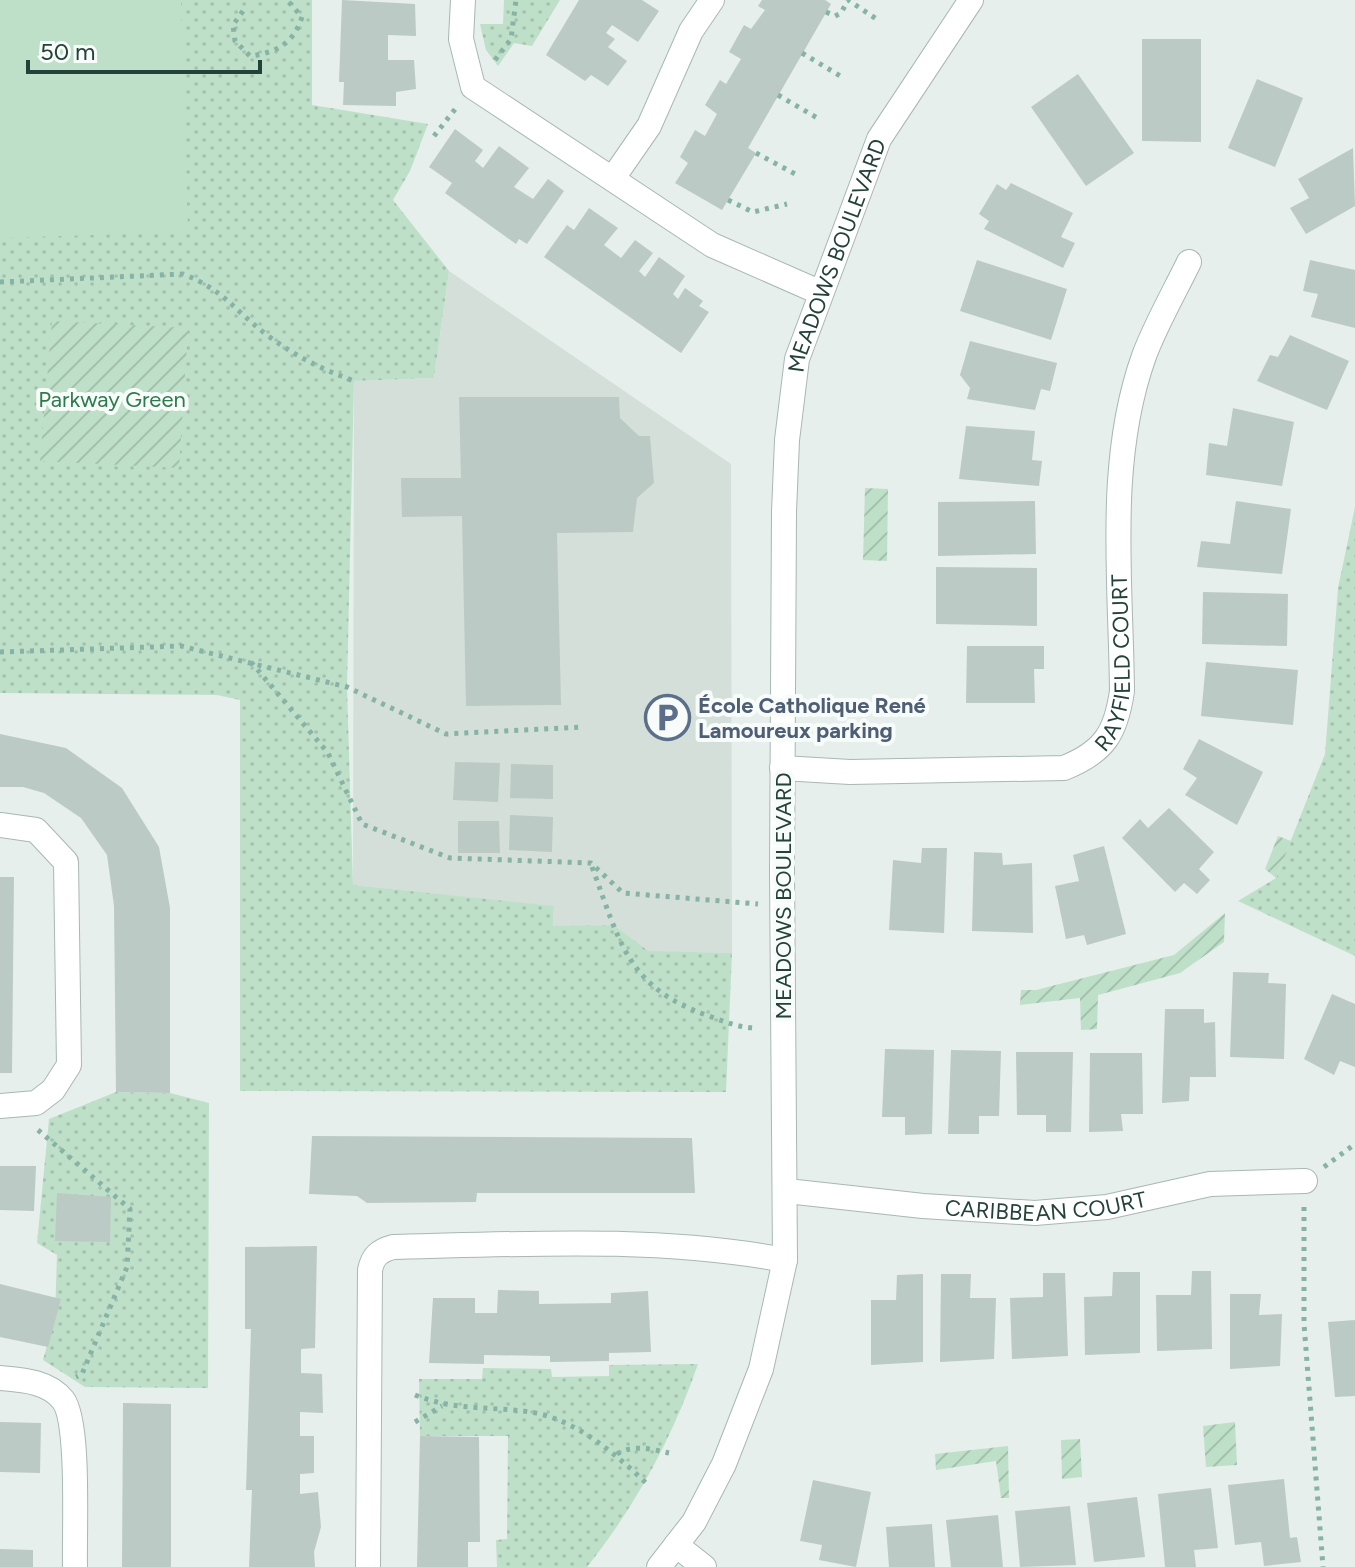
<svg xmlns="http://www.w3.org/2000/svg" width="1355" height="1567" viewBox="0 0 1355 1567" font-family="Figtree,sans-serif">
  <defs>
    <pattern id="grass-dots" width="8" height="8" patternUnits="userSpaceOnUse" patternTransform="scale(2)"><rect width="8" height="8" fill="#bfe0c8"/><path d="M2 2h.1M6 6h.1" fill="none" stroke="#a4c1ad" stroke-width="1.8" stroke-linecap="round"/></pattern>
    <pattern id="garden-furrows" width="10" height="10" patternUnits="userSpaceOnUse" patternTransform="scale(2)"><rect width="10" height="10" fill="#bfe0c8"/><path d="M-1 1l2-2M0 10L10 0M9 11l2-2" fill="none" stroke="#a4c1ad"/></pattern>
  </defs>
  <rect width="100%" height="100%" fill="#e6efeb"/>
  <path fill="#d4dfda" d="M449,271L731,464L732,953L648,952L614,925L553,927L554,907L353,885L354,381L434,378Z"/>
  <path fill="url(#grass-dots)" d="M0,0H312V105L428,124L410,171L393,200L449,271L434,378L354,381L347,687L353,885L554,906L553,926L614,925L648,951L732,953L726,1092L240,1091V700L217,695L0,693Z
    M504,0H560L532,46L514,43L498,66L486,50L480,24H503Z
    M1355,507V956L1238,901L1276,878L1325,754L1338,588Z
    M116,1092L170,1093L209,1103L208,1388L85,1387L43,1360L55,1317L57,1255L37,1243L49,1119Z
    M698,1364C673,1437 635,1507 587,1567H497L496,1540L507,1539L508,1436H420L419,1379H482L483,1368L551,1369L552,1377L609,1376V1365Z"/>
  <path fill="url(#garden-furrows)" d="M52,321L188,328L179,468L40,461Z
    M865,488L888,489L887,561L863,560Z
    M1278,836L1291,841L1276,878L1265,869Z
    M1225,913L1224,942L1180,973L1098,995L1097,1029L1081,1030L1080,998L1020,1005L1021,990H1036L1174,955Z
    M1235,1422L1237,1465L1206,1467L1203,1426Z
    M1080,1439L1082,1477L1062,1479L1061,1440Z
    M1008,1446L1009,1498H1001L996,1461L936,1470L935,1454Z"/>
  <path fill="#bfe0c8" d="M0,0H181L188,232L0,238Z"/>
  <path fill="#bbcac4" d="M342,0L415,4L416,36L388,35V60H414L416,89L396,92V106L343,105L344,82H339Z
    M579,0H642L659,11L638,42L612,25L606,33L615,39L608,47L627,61L608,86L591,75L585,81L546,55Z
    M762,0H825L831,4L748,148L756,153L722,210L675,183L688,163L680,157L695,130L705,136L717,114L705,105L720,80L726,84L741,59L729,52L744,25L751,29L765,10L758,6Z
    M1142,39H1201V142L1142,141Z
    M1078,74L1134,153L1086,186L1031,107Z
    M1257,79L1303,98L1275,167L1228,148Z
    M455,129L483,150L475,161L483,168L499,146L529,168L514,187L533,199L548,179L564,191L527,244L519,239L516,244L445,193L452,183L429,167Z
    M1353,148L1355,206L1306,234L1290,208L1309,198L1298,179Z
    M1011,183L1073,213L1061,237L1075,243L1063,268L984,229L989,221L979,214L997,184L1006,190Z
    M589,208L618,228L604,245L621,258L635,240L653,253L639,271L645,277L659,257L685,276L673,294L678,299L685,288L703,301L699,306L709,312L681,353L544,257L567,225L574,230Z
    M977,260L1067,289L1051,340L960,311Z
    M1310,260L1355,270V328L1311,317L1318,294L1303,291Z
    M1290,335L1349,361L1327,410L1257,381L1270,355L1278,357Z
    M970,341L1057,363L1050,391L1041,389L1035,410L967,399L970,388L960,375Z
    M459,397H619L620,418L639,436H650L654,483L637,498L633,532L557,533L561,705L466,706L462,516L402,517L401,478H461Z
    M1233,408L1294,422L1282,486L1206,475L1209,443L1227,446Z
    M966,426L1035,431L1032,460L1042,461L1039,486L959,479Z
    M1035,501L1036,554L938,556V502Z
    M1236,501L1291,509L1282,574L1197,567L1201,541L1230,544Z
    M936,567L1037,568V626L936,624Z
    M1203,592L1288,594L1287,646L1202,644Z
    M967,646H1044V669H1034L1035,703H966Z
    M1206,662L1298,670L1293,725L1201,716Z
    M0,734L66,748L122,788L159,847L170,908V1093L116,1092L114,906L107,855L81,818L44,793L23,787H0Z
    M1199,739L1263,772L1237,825L1185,795L1197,778L1183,769Z
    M455,762L500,763L498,802L453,800Z
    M511,764L553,765V799L510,798Z
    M1169,808L1214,852L1199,869L1210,880L1197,894L1184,883L1175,892L1122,838L1140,819L1148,828Z
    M510,815L553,817L552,852L509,850Z
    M458,821H499L500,853H458Z
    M1104,846L1126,934L1087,945L1084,935L1066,939L1055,886L1079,881L1073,855Z
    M922,848H947L944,933L889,930L893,860L921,863Z
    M974,852L1002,853L1003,865L1032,863L1033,933L972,931Z
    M0,877H14L12,1073H0Z
    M1233,972L1269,973L1268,983L1286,984L1284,1059L1230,1057Z
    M1332,994L1355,1004V1067L1340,1061L1334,1075L1304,1059Z
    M1165,1009H1204V1023L1215,1022L1216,1077H1190L1189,1101L1162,1103Z
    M885,1049L934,1050L932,1134L905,1135V1117H882Z
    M951,1050L1001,1051L999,1116H979V1134H948Z
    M1016,1052H1073L1071,1132H1046V1115H1017Z
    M1090,1053H1142L1143,1114H1121L1123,1131L1089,1132Z
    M312,1136L692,1138L695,1193H477L476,1202L367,1203L357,1196L309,1194Z
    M0,1166H36L34,1211L0,1210Z
    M57,1193L111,1197L110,1242L55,1241Z
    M317,1246L315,1348L301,1349V1373L322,1374L323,1413L300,1412V1436H314V1473L300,1474V1494L318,1492L321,1527L314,1552L315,1567H249L252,1490H246L251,1329H245V1247Z
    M1192,1271H1211L1212,1349L1157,1351L1156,1295H1191Z
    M1113,1272H1140V1353L1085,1355L1084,1297L1112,1296Z
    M1043,1273H1065L1068,1356L1012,1359L1010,1298L1043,1297Z
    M923,1274V1362L871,1365V1300H896L897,1275Z
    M941,1274H971L970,1298H996L994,1359L940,1362Z
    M0,1284L61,1299L48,1347L0,1337Z
    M498,1290L539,1291V1304L611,1303V1293L648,1291L651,1352L609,1353V1361L550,1362V1356L484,1355V1364L429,1363L433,1298H475V1313H497Z
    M1230,1294H1261L1259,1315L1282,1314L1280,1366L1230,1369Z
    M1355,1320V1396L1335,1397L1328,1322Z
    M123,1403L171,1404V1567H122Z
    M0,1422L41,1423L40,1473L0,1472Z
    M420,1436L479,1437L480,1542H468V1567H417Z
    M1284,1479L1290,1538L1297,1537L1301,1562L1264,1566L1261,1542L1235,1545L1228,1485Z
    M813,1480L871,1492L856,1567L819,1560L822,1545L800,1541Z
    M1211,1488L1218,1548L1194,1550L1196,1567H1165L1158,1494Z
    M1137,1497L1145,1557L1094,1562L1087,1503Z
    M1070,1506L1076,1565L1020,1567L1015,1511Z
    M998,1515L1003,1567H951L946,1520Z
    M932,1524L935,1567H889L886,1527Z
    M0,1549L33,1550V1567H0Z"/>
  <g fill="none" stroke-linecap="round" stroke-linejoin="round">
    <defs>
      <g id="minor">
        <path d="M463,0L461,39L473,87L712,245L819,292"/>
        <path d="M613,178L649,126L691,31L712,0"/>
        <path id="s1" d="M782,768L850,772L1064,768C1104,752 1116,733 1122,691C1121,581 1106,462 1144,356C1156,324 1174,293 1189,262"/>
        <path d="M0,825L36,830L66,862L69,1065L53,1090L36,1103L0,1106"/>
        <path id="s2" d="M787,1191L923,1206L1035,1213L1107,1207L1210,1184L1305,1181"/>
        <path d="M0,1378C22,1380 48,1381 63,1400C80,1422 74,1534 75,1567"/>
        <path d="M676,1545L704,1567"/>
        <path d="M368,1567L370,1270C373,1256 379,1251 393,1247C524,1244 656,1236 785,1260"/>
        <path id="s3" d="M659,1567L694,1522L724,1464L761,1369L785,1260L782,872L784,512L787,440L797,359L879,139L971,0"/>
      </g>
    </defs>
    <use href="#minor" stroke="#a8b8b2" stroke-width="26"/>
    <path stroke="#86b3a5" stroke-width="5" stroke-dasharray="4 6" stroke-linecap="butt" d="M243,11L233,25L235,41L250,56C276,53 294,43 302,17L287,0
      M826,12L835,16L841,13L848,0L878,20
      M802,53L842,77
      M495,60L511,39L516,0
      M778,95L819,119
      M434,136L456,108
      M756,153L797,175
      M728,200L753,212L787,204
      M0,282L183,274C224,290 234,310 267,335C295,356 321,369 354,381
      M0,652L181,646L347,687L446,734L583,727
      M251,662L328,753L362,824L450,858L591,863L623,893L758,904
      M592,867C620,942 627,988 709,1016C725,1022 740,1028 757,1028
      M38,1130L130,1209L127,1267L82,1374L76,1377
      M1324,1167L1355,1144
      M1304,1207V1324L1323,1567
      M415,1395C455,1411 489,1406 530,1412C576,1419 617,1455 649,1486
      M415,1422L442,1406
      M617,1454C634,1444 650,1449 669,1453"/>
    <use href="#minor" stroke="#fff" stroke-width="24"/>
  </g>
  <defs>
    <symbol id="parking-ring" viewBox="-11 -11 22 22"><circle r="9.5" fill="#f7fbf9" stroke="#5c6f8a" stroke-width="1.5"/><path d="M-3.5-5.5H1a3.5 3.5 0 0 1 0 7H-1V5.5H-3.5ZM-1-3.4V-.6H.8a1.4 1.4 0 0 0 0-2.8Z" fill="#5c6f8a"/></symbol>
  </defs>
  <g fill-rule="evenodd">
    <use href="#parking-ring" x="642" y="692" width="51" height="51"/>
  </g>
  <g text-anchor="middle" stroke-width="8" stroke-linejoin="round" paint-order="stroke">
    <g font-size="22" fill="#24423a" stroke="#f7fbf9">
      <text dy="8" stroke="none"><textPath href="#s3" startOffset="1348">MEADOWS BOULEVARD</textPath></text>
      <text dy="8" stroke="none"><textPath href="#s1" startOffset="412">RAYFIELD COURT</textPath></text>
      <text transform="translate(783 896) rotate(-90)" y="8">MEADOWS BOULEVARD</text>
      <text dy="8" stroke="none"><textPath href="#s2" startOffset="260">CARIBBEAN COURT</textPath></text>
    </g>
    <g font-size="22" fill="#2d7a4b" stroke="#f7fbf9">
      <text x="112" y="407">Parkway Green</text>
    </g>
    <g font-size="22" font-weight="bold" fill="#4e5e75" stroke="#f7fbf9" text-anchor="start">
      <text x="698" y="713">École Catholique René<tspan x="698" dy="25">Lamoureux parking</tspan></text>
    </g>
  </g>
  <path d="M28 60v12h232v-12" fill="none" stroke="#24423a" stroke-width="4"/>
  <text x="40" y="60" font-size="24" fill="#24423a" stroke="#f7fbf9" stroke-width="6" paint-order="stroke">50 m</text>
</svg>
